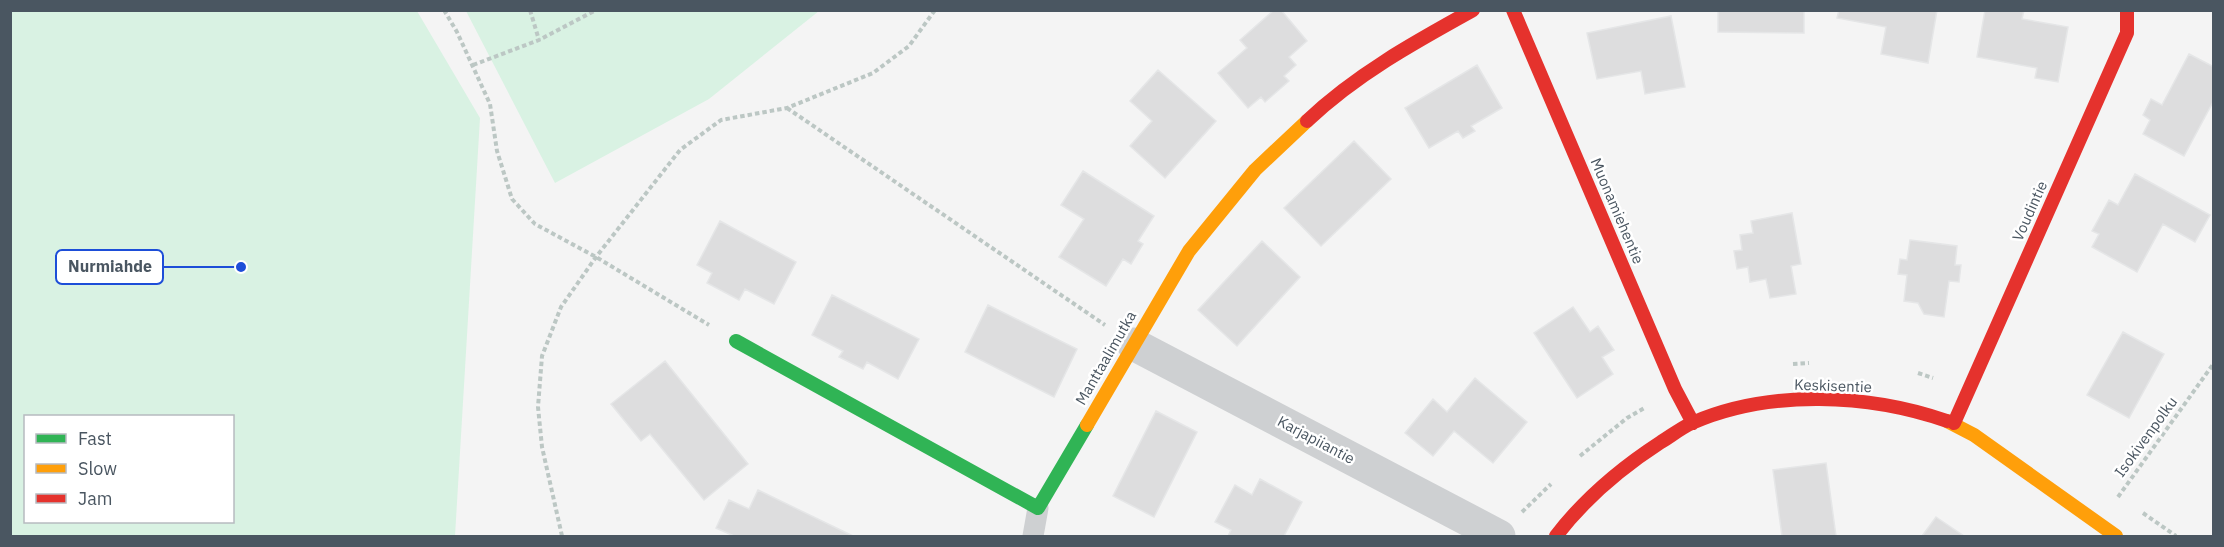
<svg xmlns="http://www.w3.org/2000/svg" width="2224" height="547" viewBox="0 0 2224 547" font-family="'IBM Plex Sans',sans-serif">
  <rect width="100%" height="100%" fill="#f4f4f4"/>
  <path fill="#d9f2e3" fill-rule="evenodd" d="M10,11H417L480,118L455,536H11ZM26,416H232V522H26Z
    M466,11H819L709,99L555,183Z"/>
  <path fill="#ddddde" stroke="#e5e6e7" stroke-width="1.5" d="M1274,10H1281L1307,41L1289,57L1296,65L1284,76L1289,81L1265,102L1261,97L1248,108L1218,73L1247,48L1240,40Z
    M1718,10H1804V33L1718,32Z
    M1839,10H1937L1928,63L1881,54L1886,27L1837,18Z
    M1985,10H2024L2022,19L2068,27L2058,82L2035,78L2037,68L1977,57Z
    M1671,16L1685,87L1645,94L1641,71L1597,79L1587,33Z
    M2189,54L2214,67V100L2184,156L2143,134L2150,120L2143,115L2151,99L2162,105Z
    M1477,65L1502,108L1471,126L1475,131L1463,138L1458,131L1429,148L1405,108Z
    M1158,70L1216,121L1165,178L1130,146L1152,121L1130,101Z
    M1354,141L1391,179L1321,246L1284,208Z
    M1083,171L1154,216L1138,241L1143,244L1131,264L1123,259L1106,286L1059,257L1084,219L1061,205Z
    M2135,174L2210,215L2195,242L2163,224L2137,272L2092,247L2099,234L2092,231L2109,200L2118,205Z
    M1792,213L1801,264L1791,266L1796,294L1770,298L1766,279L1750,282L1748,267L1737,269L1734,251L1742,250L1740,235L1753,233L1751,221Z
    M720,221L796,262L774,304L745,289L739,300L707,283L712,273L697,265Z
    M1910,240L1957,246L1955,265H1961L1959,282L1949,281L1944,317L1924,314L1918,303L1904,301L1907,275L1898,274L1900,259L1907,260Z
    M1262,241L1300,277L1237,346L1198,310Z
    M832,295L919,339L898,379L867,362L863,369L839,357L843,351L812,335Z
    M988,305L1077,349L1054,397L965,352Z
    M1573,307L1590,332L1598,326L1614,350L1602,357L1613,374L1577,398L1534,333Z
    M2123,332L2164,354L2129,418L2087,395Z
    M665,361L748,464L704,500L650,434L641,441L611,404Z
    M1475,378L1527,422L1493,463L1454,431L1433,456L1405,433L1433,399L1447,412Z
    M1156,411L1197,432L1154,517L1113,496Z
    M1826,463L1836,536H1782L1773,470Z
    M1260,479L1302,502L1284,536H1228L1231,530L1215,522L1235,485L1252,495Z
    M758,490L853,536H734L716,528L729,500L749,509Z
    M1936,517L1964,536H1922Z"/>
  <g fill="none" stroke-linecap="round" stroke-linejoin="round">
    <path stroke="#bcc7c4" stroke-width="4" stroke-dasharray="4.5 3" stroke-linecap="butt" d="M444,10L457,32L490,104L497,151L512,199L535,224L596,257L709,325
      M530,10L539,40
      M473,65L539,40L596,10
      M787,108L1105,325
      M1793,364L1809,363
      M1918,373L1933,378
      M1580,456L1627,418L1646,407
      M2118,497L2214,363
      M1522,512L1551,484
      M2143,513L2176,536
      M562,536L542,447L538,407L542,356L561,307L596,257L680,150L721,120L787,108L873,73L909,46L935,10"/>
    <path stroke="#ced0d2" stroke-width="21" d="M1033,536L1038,508"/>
    <path stroke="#ced0d2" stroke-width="33" d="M1133,344L1499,536"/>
    <path stroke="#30b455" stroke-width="14" d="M736,341L1038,508L1087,425"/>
    <path stroke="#ff9f0a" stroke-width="14" d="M1947,421L1974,435L2116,536
      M1087,425L1189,251L1255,170L1307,121"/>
    <path stroke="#e5322d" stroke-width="14" d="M1513,10L1675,389L1693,423
      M1307,121C1355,75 1415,42 1473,10
      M1954,423L2127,33V10
      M1556,536C1585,498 1621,468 1661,442C1671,436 1681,428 1692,423C1770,389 1869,394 1947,421"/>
  </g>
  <g text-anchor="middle" stroke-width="5" stroke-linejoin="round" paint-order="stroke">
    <g font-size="15" fill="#4a5661" stroke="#fff">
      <text transform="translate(1617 211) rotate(67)" y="5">Muonamiehentie</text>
      <text transform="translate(2030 211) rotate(-66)" y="5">Voudintie</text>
      <text transform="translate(1106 358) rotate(-60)" y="5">Manttaalimutka</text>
      <text transform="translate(1833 386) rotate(2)" y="5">Keskisentie</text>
      <text transform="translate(2146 437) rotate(-54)" y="5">Isokivenpolku</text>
      <text transform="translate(1316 440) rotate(28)" y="5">Karjapiiantie</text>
    </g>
  </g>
  <path fill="none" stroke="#1d4ed8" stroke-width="2" d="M241 267L163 267"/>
  <circle fill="#1d4ed8" stroke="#fff" stroke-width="2" cx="241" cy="267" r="6"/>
  <rect fill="#fff" stroke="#1d4ed8" stroke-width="2" x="56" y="250" width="107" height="34" rx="6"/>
  <g font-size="16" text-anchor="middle" font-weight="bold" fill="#4a5661">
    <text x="110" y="272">Nurmiahde</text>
  </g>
  <rect width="2224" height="547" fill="none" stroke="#4a5661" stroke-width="24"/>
  <rect x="24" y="415" width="210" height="108" fill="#ffffff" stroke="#b7bbc0" stroke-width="1.5"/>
  <rect x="36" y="434" width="30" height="9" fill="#30b455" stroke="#b7bbc0" stroke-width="1.5"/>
  <text x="78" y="445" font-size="18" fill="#4a5661">Fast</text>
  <rect x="36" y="464" width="30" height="9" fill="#ff9f0a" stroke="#b7bbc0" stroke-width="1.5"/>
  <text x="78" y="475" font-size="18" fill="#4a5661">Slow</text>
  <rect x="36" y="494" width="30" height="9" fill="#e5322d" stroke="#b7bbc0" stroke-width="1.5"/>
  <text x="78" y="505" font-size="18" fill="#4a5661">Jam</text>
</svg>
